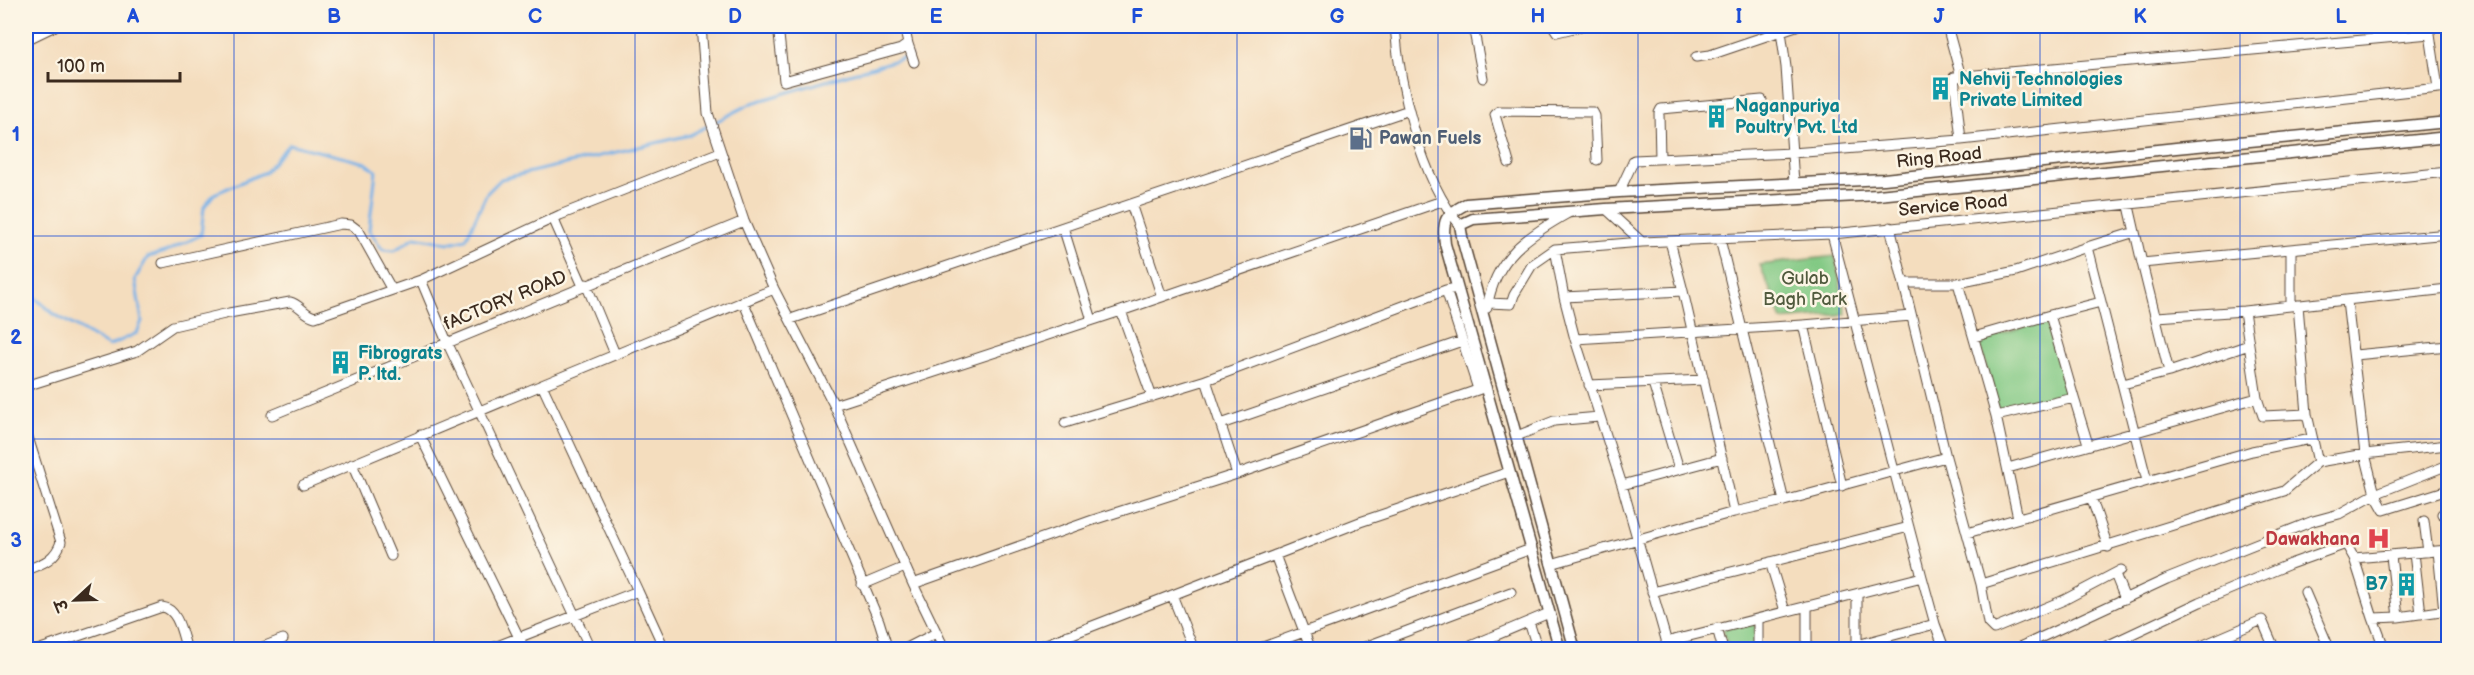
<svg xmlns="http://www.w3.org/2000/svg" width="2474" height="675" viewBox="0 0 2474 675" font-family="'Balsamiq Sans','Playpen Sans Deva',sans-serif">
  <rect width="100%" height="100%" fill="#fcf5e5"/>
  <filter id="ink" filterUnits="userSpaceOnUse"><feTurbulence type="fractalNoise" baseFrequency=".0167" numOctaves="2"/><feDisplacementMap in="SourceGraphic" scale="12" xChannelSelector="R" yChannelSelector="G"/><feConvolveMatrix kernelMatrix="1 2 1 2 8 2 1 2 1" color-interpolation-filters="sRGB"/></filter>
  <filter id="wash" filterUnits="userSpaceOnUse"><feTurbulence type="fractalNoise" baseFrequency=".008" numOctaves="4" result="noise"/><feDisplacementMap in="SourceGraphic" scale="24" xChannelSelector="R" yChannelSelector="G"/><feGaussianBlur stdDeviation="1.35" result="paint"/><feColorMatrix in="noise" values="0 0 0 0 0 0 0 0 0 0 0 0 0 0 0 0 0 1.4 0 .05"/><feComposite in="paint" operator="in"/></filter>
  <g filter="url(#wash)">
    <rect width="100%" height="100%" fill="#f4ddbe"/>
    <path fill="#82c984" stroke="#5e7a51" stroke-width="1.5" d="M1835,256L1846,314L1782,320L1760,265Z
      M2045,320L2068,393L1998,410L1979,341Z
      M1755,622V649H1728L1723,628Z"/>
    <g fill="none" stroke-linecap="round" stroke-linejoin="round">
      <path stroke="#78b2e8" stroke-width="3" d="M26,290L54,314L109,346L137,333L142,321L135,279L148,257L165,252L201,235L204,207L214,194L265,172L289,144L366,163L376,171L369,230L382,249L395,250L415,237L449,243L466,239L487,193L501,179L690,135L752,103L910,56"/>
    </g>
  </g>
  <g filter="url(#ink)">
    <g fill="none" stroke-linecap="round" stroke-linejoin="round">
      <defs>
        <path id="minor" d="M701,26L708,113L744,221L774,289L834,405L913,584L945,650
          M778,26L784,81L901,49L908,44L904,26
          M1395,26C1399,85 1421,180 1460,225
          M1473,26L1483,78
          M1553,26L1557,32L1582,26
          M1947,26L1961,77
          M26,40L55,26
          M908,44L914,62
          M1696,57L1710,55L1781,31
          M1961,140L1954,77L2430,34L2438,88
          M1660,159L1659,113L1661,109L1762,100
          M1509,163L1495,115L1499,111L1593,112L1595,116L1597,160
          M1794,183L1786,67L1781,31L1796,26
          M1619,192L1634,160L1792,153L1961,140L2448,87
          M1131,204L1162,297
          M2129,206L2142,263L2448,234
          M1606,209L1642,242
          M553,218L583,286
          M1063,227L1092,320
          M1890,227L1946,457L1981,584L2284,491L2318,462L2365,454L2448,445
          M2135,232L2087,247L2147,481
          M1832,234L1922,577L1935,624L1944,648
          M1720,239L1784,501
          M1670,241L1683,291
          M1555,249L1564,297L1683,291L1734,512
          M163,263L341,224L351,225L359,231L392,290
          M421,280L560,215L720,152
          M1904,283H1958
          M586,284L615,354
          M1446,290L1478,389
          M1564,297L1575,339
          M743,301L879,621L888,650
          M2347,301L2365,454L2375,494L2448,465
          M1488,303L1511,304L1514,295L1532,265L1555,249L1642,242L1832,234L2448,172
          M2291,305V249
          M2298,305L2307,414L2318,462
          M1487,308C1495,257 1527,236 1570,212
          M1121,311L1152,397
          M2244,311L2257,398L2263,416L2307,414
          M2050,315L2101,302
          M2157,317L2244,311L2448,289
          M791,319L1409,110
          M1803,325L1842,486
          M1974,337L2050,315L2074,398
          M2355,355L2448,346
          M2169,372L2249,345
          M1653,383L1679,469
          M2123,384L2169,372L2142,263
          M542,385L774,289
          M1589,385L1704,380
          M26,386L137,351L173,326L229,313L290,302C300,304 304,315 315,317L421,280L447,342L591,650
          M834,405L1121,311L1442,201
          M272,415L744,221
          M1996,416L2074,398L2088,444
          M1065,423L1206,380
          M1221,424L1462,341
          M26,431L61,542C55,560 42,564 26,570
          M420,435L525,650
          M1517,436L1554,421L1599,417
          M352,464L391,556
          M2008,468L2257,398
          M1237,474L1206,380L1446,290L1457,288
          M303,485L542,385L638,591L487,650
          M1622,485L1722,458
          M2091,497L2108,547
          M2442,514L2448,512
          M2018,518L1996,416L1958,283L2016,271L2087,247
          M2424,521L2428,552
          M1967,533L2252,451L2311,439
          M2438,551L2444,611
          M2414,553L2421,614
          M1275,555L1311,650
          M2391,556L2398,617
          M2354,558L2448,550
          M1770,562L1785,611
          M1551,564L1734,512L1784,501L1946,457
          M2115,574L2125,599
          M913,584L1093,520L1237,474L1486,387
          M1981,584L1988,623L1994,629L2064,600L2121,570
          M862,585L905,567
          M638,591L665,650
          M1652,592L1909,527
          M2305,592L2330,650
          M1172,595L1194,650
          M2373,618L2385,650
          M1529,622L1538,650
          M1717,628L1723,650
          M1068,635L1073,650
          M1666,642L1922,577
          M1857,645L1935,624
          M1857,649V595
          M38,650L162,607C179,609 182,636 187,650
          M255,650L283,639
          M903,650L936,633
          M1031,650L1360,522L1509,472
          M1255,650L1531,549
          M1357,650L1511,592
          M1461,650L1549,613
          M1669,650L1622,485L1575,339L1803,325L1911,316
          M1758,650V619
          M1807,650V606
          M2014,650L2167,579L2313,521L2339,514L2375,494L2384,510L2448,490
          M2098,650L2200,602L2290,564L2346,544L2354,558L2373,618L2398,617L2448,610
          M2192,650L2262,620L2275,650"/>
        <path id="major" d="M1560,650L1445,244C1442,220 1445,215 1466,204L1619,192L1884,179L2176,148L2448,122
          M1575,650L1463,242L1460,225L1473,219L1606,209L1878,195L2448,137"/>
      </defs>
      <use href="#minor" stroke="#574536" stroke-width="11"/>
      <use href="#major" stroke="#574536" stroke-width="13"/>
      <use href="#minor" stroke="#fff" stroke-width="9"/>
      <use href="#major" stroke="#fff" stroke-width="10"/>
    </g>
  </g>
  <path fill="none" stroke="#1d4ed8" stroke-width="1.5" stroke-opacity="0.55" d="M234,26V650M434,26V650M635,26V650M836,26V650M1036,26V650M1237,26V650M1438,26V650M1638,26V650M1839,26V650M2040,26V650M2240,26V650M26,236H2448M26,439H2448"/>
  <defs>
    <symbol id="building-bare" viewBox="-9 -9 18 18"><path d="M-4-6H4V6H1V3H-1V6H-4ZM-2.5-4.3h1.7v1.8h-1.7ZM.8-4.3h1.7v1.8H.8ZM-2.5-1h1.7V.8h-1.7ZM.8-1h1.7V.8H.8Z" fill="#0f9aa8" stroke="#fcf5e5" stroke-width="2.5" paint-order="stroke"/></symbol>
    <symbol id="fuel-bare" viewBox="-9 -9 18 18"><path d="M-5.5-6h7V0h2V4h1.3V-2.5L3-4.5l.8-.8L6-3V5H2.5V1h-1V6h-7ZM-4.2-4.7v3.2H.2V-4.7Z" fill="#5c6f8a" stroke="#fcf5e5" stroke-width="2.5" paint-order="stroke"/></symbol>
    <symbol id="hospital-bare" viewBox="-9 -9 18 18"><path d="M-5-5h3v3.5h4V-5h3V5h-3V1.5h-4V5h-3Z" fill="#e0444e" stroke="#fcf5e5" stroke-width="2.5" paint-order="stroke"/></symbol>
  </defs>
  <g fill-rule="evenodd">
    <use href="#building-bare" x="1924" y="72" width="33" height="33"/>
    <use href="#building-bare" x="1700" y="100" width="33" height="33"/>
    <use href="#fuel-bare" x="1344" y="122" width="33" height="33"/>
    <use href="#building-bare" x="324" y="346" width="33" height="33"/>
    <use href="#hospital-bare" x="2362" y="522" width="33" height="33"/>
    <use href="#building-bare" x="2390" y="568" width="33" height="33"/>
  </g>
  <g text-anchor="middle" stroke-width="5" stroke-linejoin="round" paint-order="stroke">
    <g font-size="18" font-weight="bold" fill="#0d838f" stroke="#fcf5e5" text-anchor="start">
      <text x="1959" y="85">Nehvij Technologies<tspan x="1959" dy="21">Private Limited</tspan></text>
      <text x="1735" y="112">Naganpuriya<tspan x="1735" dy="21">Poultry Pvt. Ltd</tspan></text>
      <text x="358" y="359">Fibrograts<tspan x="358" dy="21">P. ltd.</tspan></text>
      <text x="2388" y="590" text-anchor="end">B7</text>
    </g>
    <g font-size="18" font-weight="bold" fill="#4e5e75" stroke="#fcf5e5" text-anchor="start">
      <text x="1379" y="144">Pawan Fuels</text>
    </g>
    <g font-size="18" fill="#3b2a1e" stroke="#fcf5e5">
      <text transform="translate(1939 157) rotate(-6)" y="6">Ring Road</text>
      <text transform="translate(1953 205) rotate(-5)" y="6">Service Road</text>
      <text transform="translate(505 300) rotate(-22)" y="6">fACTORY ROAD</text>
    </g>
    <g font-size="18" fill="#505a3d" stroke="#fcf5e5">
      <text x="1805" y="284">Gulab<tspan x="1805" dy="21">Bagh Park</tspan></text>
    </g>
    <g font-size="18" font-weight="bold" fill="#be3a42" stroke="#fcf5e5" text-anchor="end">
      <text x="2360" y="545">Dawakhana</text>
    </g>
  </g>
  <rect width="2474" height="675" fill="none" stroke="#fcf5e5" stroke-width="66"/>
  <g transform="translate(75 600) rotate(248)" stroke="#fcf5e5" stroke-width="4.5" paint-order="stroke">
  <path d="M0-4.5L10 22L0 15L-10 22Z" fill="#3b2a1e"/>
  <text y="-9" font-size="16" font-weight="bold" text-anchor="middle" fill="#3b2a1e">उ</text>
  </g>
  <path d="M48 72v9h132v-9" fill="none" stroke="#3b2a1e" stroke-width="3"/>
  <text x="57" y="72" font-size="18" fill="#3b2a1e" stroke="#fcf5e5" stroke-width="4.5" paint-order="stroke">100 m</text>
  <rect x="33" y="33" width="2408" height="609" fill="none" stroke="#1d4ed8" stroke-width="2"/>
  <g font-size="20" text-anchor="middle" font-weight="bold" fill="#1d4ed8">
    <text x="133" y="23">A</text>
    <text x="334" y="23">B</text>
    <text x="535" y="23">C</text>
    <text x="735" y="23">D</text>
    <text x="936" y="23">E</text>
    <text x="1137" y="23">F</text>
    <text x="1337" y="23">G</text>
    <text x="1538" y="23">H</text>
    <text x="1739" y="23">I</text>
    <text x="1939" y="23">J</text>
    <text x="2140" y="23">K</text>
    <text x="2341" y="23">L</text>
    <text x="16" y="141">1</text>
    <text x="16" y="344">2</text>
    <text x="16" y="547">3</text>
  </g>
</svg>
